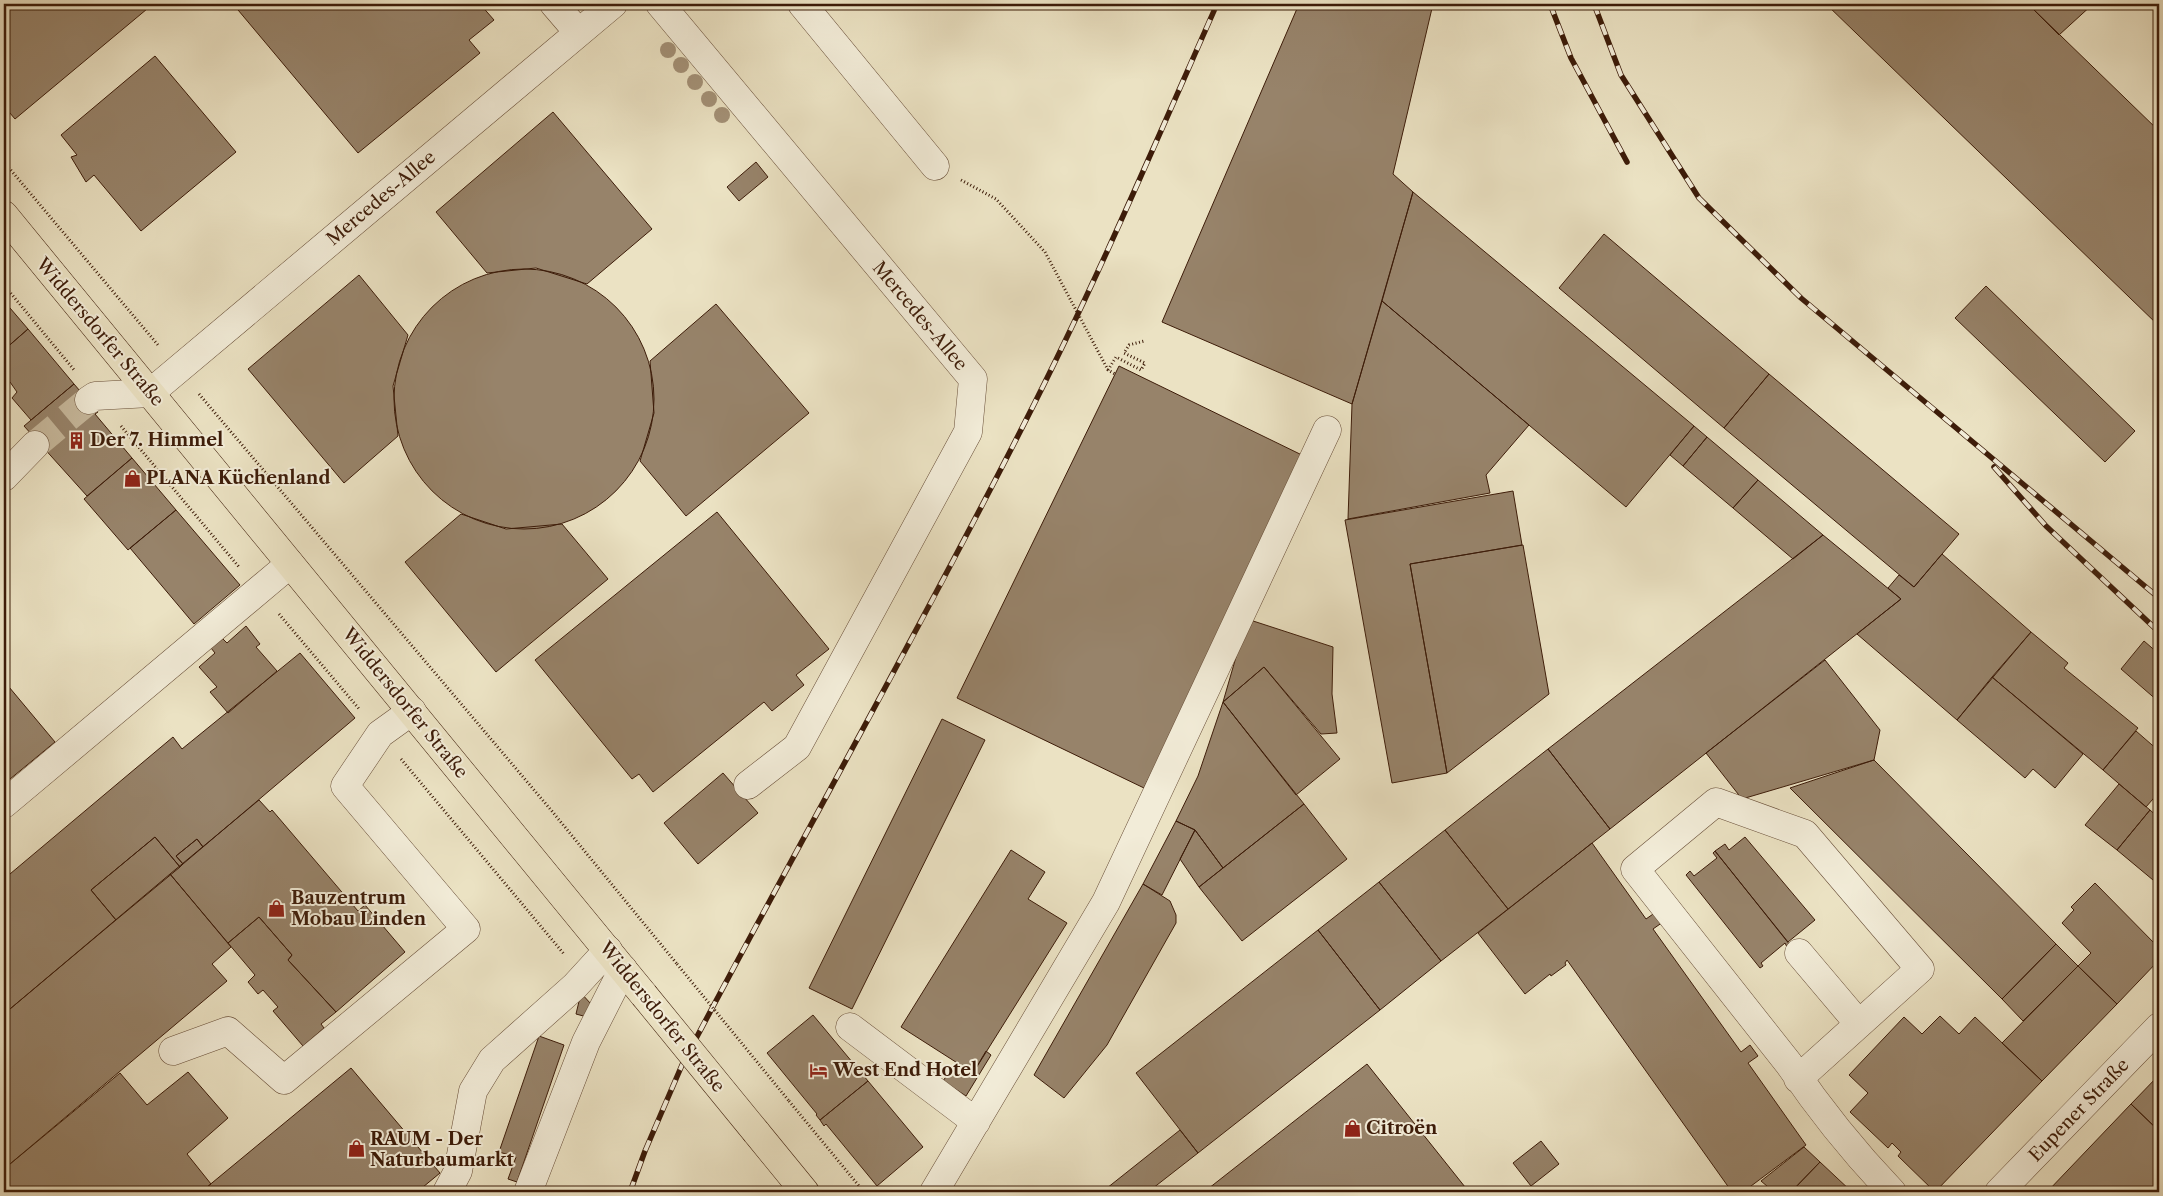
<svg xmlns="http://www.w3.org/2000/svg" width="2163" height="1196" viewBox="0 0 2163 1196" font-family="'Libre Caslon Text',serif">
  <rect width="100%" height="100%" fill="#ebe2c3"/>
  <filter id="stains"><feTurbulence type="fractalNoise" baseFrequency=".004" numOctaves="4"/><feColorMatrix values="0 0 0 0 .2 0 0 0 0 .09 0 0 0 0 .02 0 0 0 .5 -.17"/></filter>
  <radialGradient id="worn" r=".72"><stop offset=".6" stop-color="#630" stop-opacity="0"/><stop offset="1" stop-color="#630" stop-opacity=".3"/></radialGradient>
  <path fill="#97836a" stroke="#3d1c09" d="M4,4H153L15,119L4,106Z
    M233,4H480L494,20L469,40L480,53L358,153Z
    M1299,4H1433L1393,174L1413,192L1352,404L1162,322Z
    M1826,4H2028L2159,131V326Z
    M2028,4H2093L2059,35Z
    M155,56L236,152L141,231L94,175L86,182L71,157L77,155L61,135Z
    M553,112L652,229L587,284L536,268L487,273L436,212Z
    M756,162L768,177L739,201L727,187Z
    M1413,192L1694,426L1626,507L1382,301Z
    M1604,234L1769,374L1724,428L1559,288Z
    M394 399a130 130 0 1 1 260 0a130 130 0 1 1-260 0Z
    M359,275L408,335L393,386L398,436L344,483L248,369Z
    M1986,286L2135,431L2105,462L1955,318Z
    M4,301L28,329L4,350Z
    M1382,301L1529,425L1486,475L1490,493L1348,519L1352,404Z
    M716,304L809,413L686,516L640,461L654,413L650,361Z
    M28,329L74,384L31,420L12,398L17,392L10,382L4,387V350Z
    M1119,366L1306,457L1144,788L957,698Z
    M1769,374L1959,534L1914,587L1724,428Z
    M74,384L98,412L95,414L132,458L87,496L24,426Z
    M1694,426L1707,437L1683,466L1670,455Z
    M1707,437L1758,480L1733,508L1683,466Z
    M132,458L176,510L128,550L84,499Z
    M1758,480L1823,535L1793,559L1733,508Z
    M1513,491L1522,545L1410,564L1447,773L1392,783L1345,520Z
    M176,510L240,585L194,624L130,548Z
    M717,512L829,649L796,675L804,685L772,711L764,702L653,792L639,774L632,779L535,660Z
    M461,514L506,529L562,524L608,579L496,672L405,562Z
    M1823,535L1901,599L1610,829L1548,749Z
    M1523,545L1549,694L1447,773L1410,564Z
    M1942,554L2031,632L1957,720L1857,634L1901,599L1888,588L1899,575L1914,587Z
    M1247,619L1333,647L1332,694L1337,733L1321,734L1264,667L1223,702Z
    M246,626L260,644L256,647L277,671L228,713L210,692L217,687L199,667L215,653L211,648L222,638L227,643Z
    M2031,632L2068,663L2064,668L2138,728L2103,770L1992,677Z
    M2144,641L2159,654V702L2121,669Z
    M300,653L355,718L203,847L197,839L176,856L183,864L180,867L155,837L91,890L116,920L4,1014V879L173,737L182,749Z
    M1825,660L1880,730L1874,760L1742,799L1706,753Z
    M1264,667L1340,759L1296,795L1223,702Z
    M1992,677L2083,754L2055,788L2033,769L2025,778L1957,720Z
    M4,681L55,742L4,784Z
    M1223,702L1304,804L1223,868L1195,830L1176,821L1198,776Z
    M942,719L985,740L852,1009L809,988Z
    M2136,731L2159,751V792L2146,807L2103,770Z
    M1548,749L1610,829L1508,909L1445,830Z
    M1874,760L2056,944L2002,999L1790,788Z
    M723,773L758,813L698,864L664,823Z
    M2119,784L2150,810L2117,850L2085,825Z
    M259,800L270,812L272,810L358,911L365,905L405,952L336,1012L288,960L292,955L259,917L228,943L170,874Z
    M1304,804L1347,859L1242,941L1199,887Z
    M2150,810L2159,818V885L2117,850Z
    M1176,821L1195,830L1162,895L1143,884Z
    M1195,830L1223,868L1199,887L1180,859Z
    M1445,830L1508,909L1441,961L1379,882Z
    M155,837L180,867L116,920L91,890Z
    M1745,837L1815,920L1788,942L1715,851L1725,844L1729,850Z
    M197,839L203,847L183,864L176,856Z
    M1592,843L1646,919L1656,912L1663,922L1653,929L1741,1052L1750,1045L1758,1056L1748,1063L1806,1145L1743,1192H1732L1567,960L1565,963L1566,965L1551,976L1550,974L1525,994L1478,933Z
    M1011,850L1045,872L1028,899L1067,923L973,1073L901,1027Z
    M1715,851L1790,945L1787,947L1785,943L1761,963L1763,966L1760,968L1686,875L1690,871L1694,876L1717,858L1713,853Z
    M170,874L231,947L212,964L227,981L4,1169V1014Z
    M1379,882L1441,961L1380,1010L1318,930Z
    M2095,883L2159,948V960L2117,1004L2078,966L2091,953L2062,923L2074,910L2071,907Z
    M1143,884L1170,901L1176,915V923L1107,1045L1064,1098L1034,1075Z
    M259,917L292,955L288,960L336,1012L321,1024L324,1028L303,1046L273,1011L278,1007L263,990L258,994L248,982L255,975L228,943Z
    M1318,930L1380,1010L1198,1153L1136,1073Z
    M2056,944L2078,966L2023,1021L2002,999Z
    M2078,966L2117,1004L2042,1081L2002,1043Z
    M581,993L591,1004L587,1017L576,1014Z
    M813,1015L868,1081L820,1120L816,1115L817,1114L767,1053Z
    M1940,1016L1959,1034L1975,1017L2042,1081L1935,1192L1898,1156L1901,1152L1892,1143L1888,1148L1850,1112L1868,1093L1849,1075L1904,1017L1922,1034Z
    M539,1036L564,1045L517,1182L508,1179L516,1157L499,1152Z
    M986,1051L991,1055L966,1096L943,1081L956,1062L973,1073Z
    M1367,1064L1469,1192H1204Z
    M351,1068L440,1173L417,1192H201Z
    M188,1072L228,1118L187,1154L211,1184L201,1192H15L4,1179V1169L120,1073L147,1105Z
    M2159,1075V1131L2131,1104Z
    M868,1081L923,1147L877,1186L826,1124L824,1126L820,1120Z
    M2131,1104L2159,1131V1192H2047Z
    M1180,1130L1198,1153L1148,1192H1102Z
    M1541,1141L1559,1164L1531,1186L1513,1163Z
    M1804,1147L1820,1162L1791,1192H1774L1761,1181Z
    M1820,1162L1852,1192H1791Z"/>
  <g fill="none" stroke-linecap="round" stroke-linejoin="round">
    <path stroke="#c8ba9e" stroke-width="28" stroke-dasharray="28 14" stroke-linecap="butt" d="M35,445L89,400"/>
    <defs>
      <path id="minor" d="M554,4L578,32
        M660,4L973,379L968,432L797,747L748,785
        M802,4L935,166
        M89,400L95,396L150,393L613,4
        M4,477L35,445
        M4,804L290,564
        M1799,953L1859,1024
        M850,1027L976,1122
        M173,1051L228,1031L284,1080L466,929L345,786L380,734L412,711
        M1798,1079L1920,969L1805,834L1716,802L1635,869L1789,1064C1820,1110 1854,1152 1892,1192
        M447,1192L458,1171L473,1091L492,1060L575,986L608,950
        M528,1192L586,1042L623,969
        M934,1192L1106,902L1327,430
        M1999,1192L2159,1027"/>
      <path id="major" d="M4,215L644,995
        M756,1132L805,1192"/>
    </defs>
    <use href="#minor" stroke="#684e38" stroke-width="29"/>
    <use href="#major" stroke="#3d1c09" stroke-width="29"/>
    <path stroke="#3d1c09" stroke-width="3" stroke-dasharray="1 2.5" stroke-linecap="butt" d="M4,162L158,345
      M961,180L996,199L1045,252
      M4,285L75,371
      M1108,370L1116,357L1141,370L1145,363L1124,353L1129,345L1144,341
      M199,394L551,810L677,964
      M121,426L239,567
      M279,614L360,710
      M401,759L564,954
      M789,1101L864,1192"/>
    <use href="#minor" stroke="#f2ecd8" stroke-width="28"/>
    <use href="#major" stroke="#ebe2c3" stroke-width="28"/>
    <defs>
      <path id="rail" d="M1550,4L1571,58L1627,162
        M1594,4L1621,75L1699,198L1801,298L2159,598
        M1994,467L2046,526L2159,632
        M630,1192L645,1151L682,1065C795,850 915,639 1025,422C1095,285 1155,144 1217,4"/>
    </defs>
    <use href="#rail" stroke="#3d1c09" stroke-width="5.5"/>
    <use href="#rail" stroke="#f2ecd8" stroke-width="4" stroke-dasharray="11" stroke-linecap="butt"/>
    <defs>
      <path id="major-bridge" d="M644,995L756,1132"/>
    </defs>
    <use href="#major-bridge" stroke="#3d1c09" stroke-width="29" stroke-linecap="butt"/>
    <path stroke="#3d1c09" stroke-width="3" stroke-dasharray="1 2.5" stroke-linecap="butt" d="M1045,252L1108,370L1115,374
      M677,964L789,1101"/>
    <use href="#major-bridge" stroke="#ebe2c3" stroke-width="28"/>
  </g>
  <g fill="#a39076">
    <circle cx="668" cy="50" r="8"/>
    <circle cx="681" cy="65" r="8"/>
    <circle cx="695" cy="82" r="8"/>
    <circle cx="709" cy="99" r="8"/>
    <circle cx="722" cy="115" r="8"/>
  </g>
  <defs>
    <symbol id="building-bare" viewBox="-9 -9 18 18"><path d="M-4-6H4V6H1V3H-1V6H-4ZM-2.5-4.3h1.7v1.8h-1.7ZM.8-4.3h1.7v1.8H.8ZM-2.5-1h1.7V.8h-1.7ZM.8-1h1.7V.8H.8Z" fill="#8f2418" stroke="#f2ecd8" stroke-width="2.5" paint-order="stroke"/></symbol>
    <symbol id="shop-bare" viewBox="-9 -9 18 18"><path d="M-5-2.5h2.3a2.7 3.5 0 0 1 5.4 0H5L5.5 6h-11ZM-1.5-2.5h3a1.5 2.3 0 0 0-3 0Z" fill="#8f2418" stroke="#f2ecd8" stroke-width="2.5" paint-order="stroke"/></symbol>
    <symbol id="hotel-bare" viewBox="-9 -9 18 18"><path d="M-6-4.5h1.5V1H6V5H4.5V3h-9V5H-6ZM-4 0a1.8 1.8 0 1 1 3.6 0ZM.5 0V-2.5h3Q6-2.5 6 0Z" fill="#8f2418" stroke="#f2ecd8" stroke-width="2.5" paint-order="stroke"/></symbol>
  </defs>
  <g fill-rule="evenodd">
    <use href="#building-bare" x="64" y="428" width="25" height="25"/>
    <use href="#shop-bare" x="120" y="466" width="25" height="25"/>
    <use href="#shop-bare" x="264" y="896" width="25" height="25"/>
    <use href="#hotel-bare" x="806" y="1058" width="25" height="25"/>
    <use href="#shop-bare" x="1340" y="1116" width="25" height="25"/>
    <use href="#shop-bare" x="344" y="1136" width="25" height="25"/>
  </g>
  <g text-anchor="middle" stroke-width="4" stroke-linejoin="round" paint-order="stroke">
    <g font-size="18" fill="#3d1c09" stroke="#f2ecd8">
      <text transform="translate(381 198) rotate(-40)" y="6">Mercedes-Allee</text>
      <text transform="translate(920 316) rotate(50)" y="6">Mercedes-Allee</text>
      <text transform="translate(100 332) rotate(50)" y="6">Widdersdorfer Straße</text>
      <text transform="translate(405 703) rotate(51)" y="6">Widdersdorfer Straße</text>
      <text transform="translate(662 1017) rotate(51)" y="6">Widdersdorfer Straße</text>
      <text transform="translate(2079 1110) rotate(-46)" y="6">Eupener Straße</text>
    </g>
    <g font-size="18" font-weight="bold" fill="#3d1c09" stroke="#f2ecd8" text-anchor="start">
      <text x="90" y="446">Der 7. Himmel</text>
      <text x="146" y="484">PLANA Küchenland</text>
      <text x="291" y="904">Bauzentrum<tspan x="291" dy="21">Mobau Linden</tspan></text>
      <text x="833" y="1076">West End Hotel</text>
      <text x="1366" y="1134">Citroën</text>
      <text x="370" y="1145">RAUM - Der<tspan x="370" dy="21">Naturbaumarkt</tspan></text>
    </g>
  </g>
  <rect width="2163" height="1196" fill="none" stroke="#ebe2c3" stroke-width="20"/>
  <rect x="5" y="5" width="2153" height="1186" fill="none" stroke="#3d1c09" stroke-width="2.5"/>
  <rect x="10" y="10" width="2143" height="1176" fill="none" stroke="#3d1c09"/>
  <rect width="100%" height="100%" filter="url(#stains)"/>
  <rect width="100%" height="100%" fill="url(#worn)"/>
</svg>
